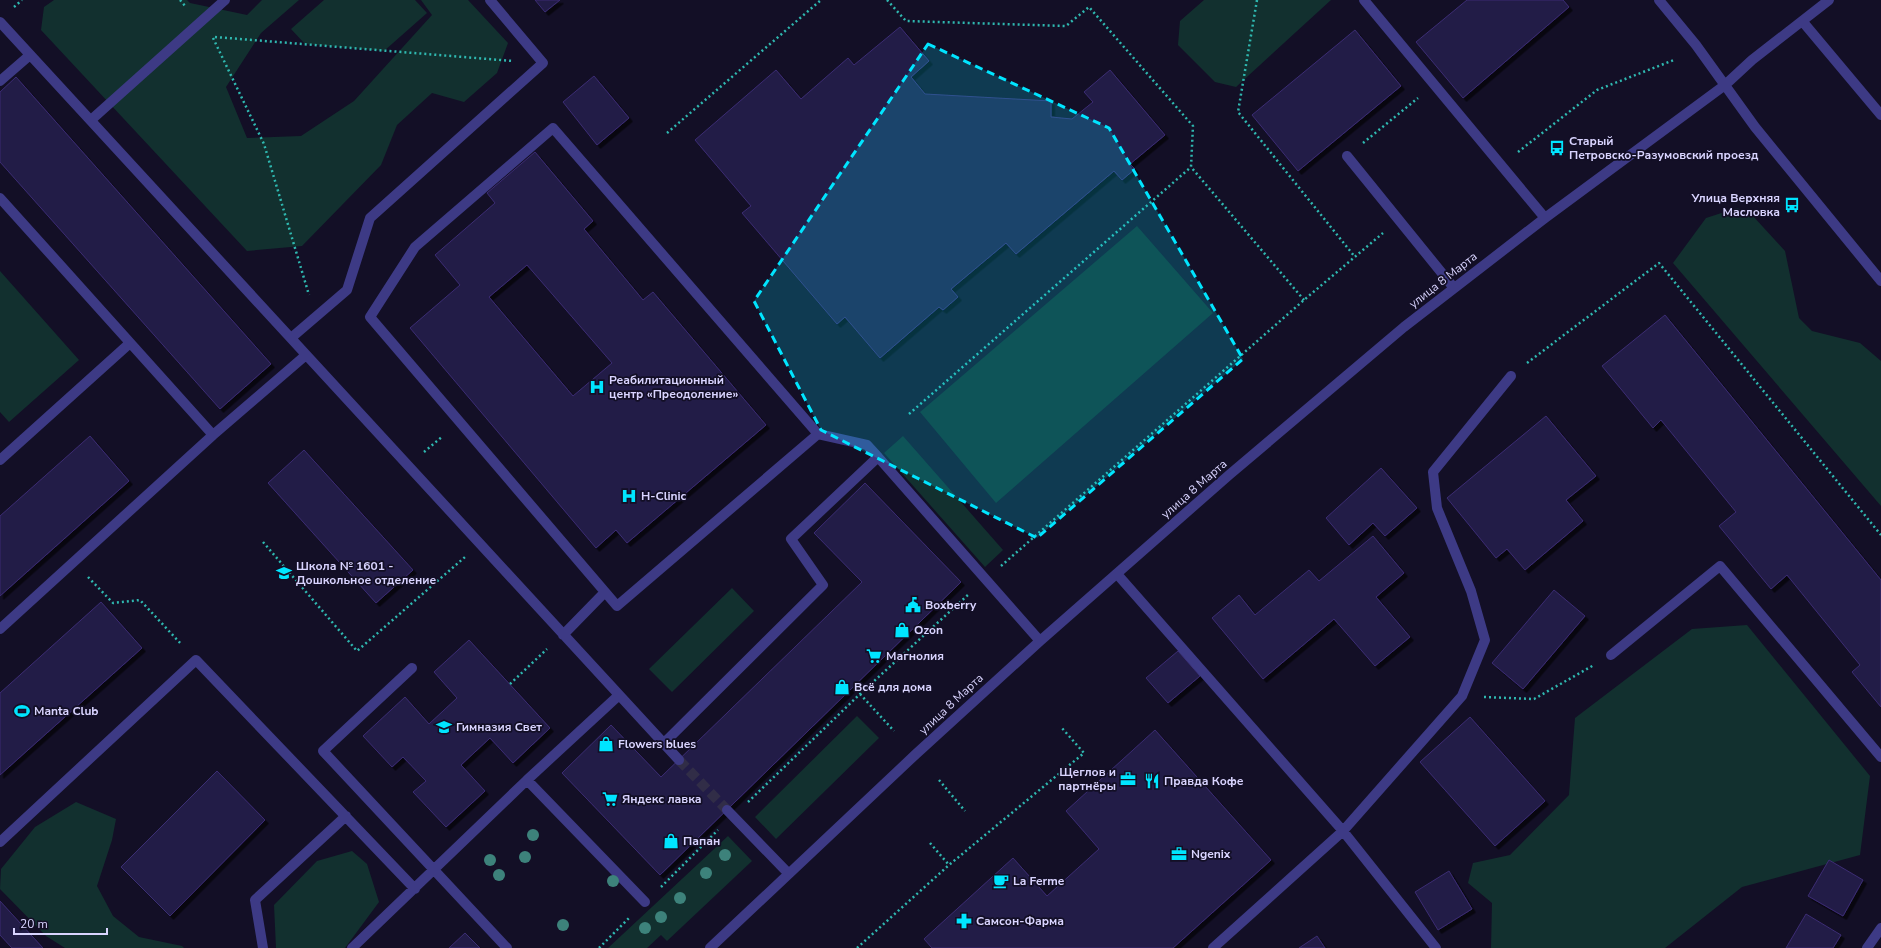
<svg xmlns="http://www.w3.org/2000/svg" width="1881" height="948" viewBox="0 0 1881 948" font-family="'Nunito Sans',sans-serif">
  <defs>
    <filter id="shadow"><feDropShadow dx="3.5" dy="3.5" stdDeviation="0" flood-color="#0009"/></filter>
  </defs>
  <rect width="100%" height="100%" fill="#130f26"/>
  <path fill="#12302f" d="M54,0H187L190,3L247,15L262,0H299L261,33L226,87L247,138L301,136L354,101L432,15L421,0H468L508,43L497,73L464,102L432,93L397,125L381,165L302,246L247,251L41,30L44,7Z
    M324,0H415L427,13L384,51L305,44L291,29Z
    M1204,0H1331L1236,87L1215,82L1178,45L1180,21Z
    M1737,208L1752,215L1785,251L1799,318L1812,331L1860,343L1881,361V506L1673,263L1706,218Z
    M1137,226L1213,313L996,503L920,412Z
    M0,271L79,360L9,422L0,412Z
    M903,436L1003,550L985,567L884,453Z
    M732,588L754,611L672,692L649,669Z
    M1747,625L1870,776L1860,855L1742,887L1665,948H1491L1492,903L1468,883L1473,863L1510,855L1569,795L1575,718L1692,629Z
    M857,716L879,738L776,839L755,817Z
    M76,802L116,819L112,840L97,886L113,916L139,937L182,946L184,948H65L46,936L0,889L1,869L35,827Z
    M728,836L752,861L667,941L661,935L647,948H608Z
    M352,851L367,864L379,902L345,948H276L274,905L317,861Z"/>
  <path fill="#241b47" stroke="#3b2d73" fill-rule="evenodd" filter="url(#shadow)" d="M535,0H560L545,12Z
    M1467,0H1563L1569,7L1463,98L1416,42Z
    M900,27L929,61L911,77L925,94L1051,101V117L1072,119L1093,102L1084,92L1110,70L1165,135L1130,164L1135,169L1122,180L1114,171L1016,254L1006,243L951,289L958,297L943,310L939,307L880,358L845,317L837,324L742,213L751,206L695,140L776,70L801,99L848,58L854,65Z
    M1355,30L1401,86L1298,171L1252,115Z
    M594,76L629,118L597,145L563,102Z
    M16,77L271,364L220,409L0,162V92Z
    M535,152L593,221L584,229L643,300L653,292L766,425L627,543L616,530L596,548L410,328L460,285L435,255L495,203L487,193ZM527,265L612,363L573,396L489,297Z
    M1665,315L1881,580V707L1852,672L1860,665L1787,575L1771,589L1719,526L1736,512L1661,420L1653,428L1602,366Z
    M1546,416L1596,476L1566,500L1583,521L1525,570L1507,549L1496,558L1447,498Z
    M90,436L129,481L0,596V516Z
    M304,450L413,570L376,603L268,483Z
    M1381,468L1417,508L1385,536L1373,523L1349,545L1326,518Z
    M865,483L961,582L660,875L562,773L611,725L661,777L862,582L814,533Z
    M1373,536L1404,573L1376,597L1410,637L1375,666L1334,619L1263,679L1212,618L1239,595L1255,615L1309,570L1319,581Z
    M1554,590L1585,616L1523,689L1492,663Z
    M101,602L142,648L0,775V693Z
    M469,640L550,728L513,763L490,738L461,765L485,791L446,827L413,792L426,781L403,757L392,767L363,736L405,697L429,724L457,698L434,672Z
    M1178,651L1200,676L1168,703L1146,678Z
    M1470,717L1545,801L1495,846L1420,762Z
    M1155,730L1271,860L1173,948H932L924,939L1013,858L1047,896L1099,849L1066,811Z
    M217,771L265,820L170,916L121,867Z
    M1829,860L1863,880L1843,916L1808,896Z
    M1449,871L1472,909L1438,930L1415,892Z
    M0,901L43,948H12L0,935Z
    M1806,914L1841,935L1833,948H1786Z
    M465,933L480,948H449Z
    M1317,936L1325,948H1299Z"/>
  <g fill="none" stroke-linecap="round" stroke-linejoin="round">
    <path stroke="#312d47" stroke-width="10" stroke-dasharray="10 5" stroke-linecap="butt" d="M679,760L727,810"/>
    <path stroke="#2fb8b0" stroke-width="2.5" stroke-dasharray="2 3" stroke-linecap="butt" d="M180,0L186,7
      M887,0L906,21L1066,26L1089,7L1193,126L1191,167L1304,300
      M1257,0L1238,112L1355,257
      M14,7L22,0
      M215,37L513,61
      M213,38L264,144L309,295
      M667,133L821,0
      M1363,143L1418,98
      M1518,152L1597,90L1674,60
      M1527,363L1659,263L1881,535
      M909,414L1191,167
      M424,452L443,436
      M263,542L357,651L465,557
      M1001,566L1304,300L1383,233
      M88,577L113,603L140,600L182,645
      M510,684L547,649
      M860,694L894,731
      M1484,697L1534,699L1594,665
      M939,780L965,811
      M748,802L860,694L970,593
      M930,843L949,865
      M661,887L718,830
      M599,948L630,917
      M857,948L949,865L1084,753L1061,727"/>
    <path stroke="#3d3a85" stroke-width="10" d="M1364,0L1545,218
      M1659,0L1696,45L1755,127L1881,281
      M0,22L679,760
      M1803,22L1881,115
      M0,81L30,55
      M91,120L225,0
      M1347,156L1454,288
      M0,198L213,435
      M291,338L347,290L370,218L543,63L490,0
      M818,434L553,128L415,247L370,317L617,606L818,434L867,445L878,457
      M0,460L130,343
      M1117,574L1343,831L1436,948
      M0,629L213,435L306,355
      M563,635L605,592
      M1611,655L1720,566L1881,757
      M412,668L323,751L507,948
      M618,696L527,780L645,902
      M663,744L823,585L791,539L878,457L1040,641
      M727,810L788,873
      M0,842L196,660L415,889
      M263,948L255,900L346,816
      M352,948L527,780
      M710,948L916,754L1040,641L1229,475L1404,327L1545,218L1725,85L1752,60L1829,0
      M1213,948L1343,831L1462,696L1485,640L1471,591L1437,508L1433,472L1511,376
      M1867,948L1881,928"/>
  </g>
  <g fill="#3d827b">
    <circle cx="533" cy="835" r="6"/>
    <circle cx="725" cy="855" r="6"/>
    <circle cx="525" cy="857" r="6"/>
    <circle cx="490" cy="860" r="6"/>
    <circle cx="706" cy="873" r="6"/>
    <circle cx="499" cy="875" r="6"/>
    <circle cx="613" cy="881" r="6"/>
    <circle cx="680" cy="898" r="6"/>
    <circle cx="661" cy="917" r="6"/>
    <circle cx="563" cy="925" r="6"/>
    <circle cx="645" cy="928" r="6"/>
  </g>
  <path fill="#00e5ff" fill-opacity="0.2" stroke="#00e5ff" stroke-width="3" stroke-dasharray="8 5" stroke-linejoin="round" d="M928,44L1109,128L1243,359L1037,538L821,430L754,301Z"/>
  <defs>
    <symbol id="bus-bare" viewBox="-9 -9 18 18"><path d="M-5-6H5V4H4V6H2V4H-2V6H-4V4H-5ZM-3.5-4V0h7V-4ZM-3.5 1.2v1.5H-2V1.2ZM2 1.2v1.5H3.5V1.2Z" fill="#00e5ff" stroke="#130f26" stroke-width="2.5" paint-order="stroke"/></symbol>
    <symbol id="hospital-bare" viewBox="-9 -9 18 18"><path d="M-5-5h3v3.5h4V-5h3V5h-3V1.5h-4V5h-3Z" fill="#00e5ff" stroke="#130f26" stroke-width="2.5" paint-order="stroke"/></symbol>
    <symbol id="school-bare" viewBox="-9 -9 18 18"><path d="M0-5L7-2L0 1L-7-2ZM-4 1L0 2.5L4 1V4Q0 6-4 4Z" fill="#00e5ff" stroke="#130f26" stroke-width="2.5" paint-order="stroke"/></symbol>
    <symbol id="civic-bare" viewBox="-9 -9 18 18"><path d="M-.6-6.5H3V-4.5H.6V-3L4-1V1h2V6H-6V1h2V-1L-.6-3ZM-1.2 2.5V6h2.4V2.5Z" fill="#00e5ff" stroke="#130f26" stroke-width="2.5" paint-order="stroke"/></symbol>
    <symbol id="shop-bare" viewBox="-9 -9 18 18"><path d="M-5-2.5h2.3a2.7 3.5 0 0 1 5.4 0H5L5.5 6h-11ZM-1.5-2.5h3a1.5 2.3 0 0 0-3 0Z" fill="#00e5ff" stroke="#130f26" stroke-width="2.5" paint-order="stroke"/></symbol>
    <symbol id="supermarket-bare" viewBox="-9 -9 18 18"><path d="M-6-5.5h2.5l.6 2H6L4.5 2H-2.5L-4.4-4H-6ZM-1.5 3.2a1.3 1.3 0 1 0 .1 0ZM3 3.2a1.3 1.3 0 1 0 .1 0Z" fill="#00e5ff" stroke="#130f26" stroke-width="2.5" paint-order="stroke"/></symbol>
    <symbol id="stadium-bare" viewBox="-9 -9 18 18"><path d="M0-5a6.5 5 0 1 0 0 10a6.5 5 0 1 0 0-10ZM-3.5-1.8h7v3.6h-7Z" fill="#00e5ff" stroke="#130f26" stroke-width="2.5" paint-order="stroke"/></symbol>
    <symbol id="office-bare" viewBox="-9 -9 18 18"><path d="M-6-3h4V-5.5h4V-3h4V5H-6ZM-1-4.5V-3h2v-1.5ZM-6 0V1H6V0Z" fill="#00e5ff" stroke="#130f26" stroke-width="2.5" paint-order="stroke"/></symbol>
    <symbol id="restaurant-bare" viewBox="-9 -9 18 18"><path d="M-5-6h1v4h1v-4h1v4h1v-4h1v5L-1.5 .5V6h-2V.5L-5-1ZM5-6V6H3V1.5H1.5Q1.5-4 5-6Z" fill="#00e5ff" stroke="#130f26" stroke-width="2.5" paint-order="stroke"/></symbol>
    <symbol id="cafe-bare" viewBox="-9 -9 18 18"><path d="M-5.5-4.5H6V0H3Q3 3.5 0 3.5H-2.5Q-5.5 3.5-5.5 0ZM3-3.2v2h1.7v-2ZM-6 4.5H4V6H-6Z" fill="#00e5ff" stroke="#130f26" stroke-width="2.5" paint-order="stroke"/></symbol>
    <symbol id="pharmacy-bare" viewBox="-9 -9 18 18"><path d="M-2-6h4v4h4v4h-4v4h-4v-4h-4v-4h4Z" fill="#00e5ff" stroke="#130f26" stroke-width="2.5" paint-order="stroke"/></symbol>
  </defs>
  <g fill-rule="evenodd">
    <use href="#bus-bare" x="1546" y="137" width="22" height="22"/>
    <use href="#bus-bare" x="1781" y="194" width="22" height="22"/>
    <use href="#hospital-bare" x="586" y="376" width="22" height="22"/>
    <use href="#hospital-bare" x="618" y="485" width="22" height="22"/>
    <use href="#school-bare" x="273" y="562" width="22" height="22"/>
    <use href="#civic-bare" x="902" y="594" width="22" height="22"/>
    <use href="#shop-bare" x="891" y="619" width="22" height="22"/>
    <use href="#supermarket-bare" x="863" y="645" width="22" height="22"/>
    <use href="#shop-bare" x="831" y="676" width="22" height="22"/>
    <use href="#stadium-bare" x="11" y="700" width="22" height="22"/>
    <use href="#school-bare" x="433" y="716" width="22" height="22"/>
    <use href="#shop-bare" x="595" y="733" width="22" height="22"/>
    <use href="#office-bare" x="1117" y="768" width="22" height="22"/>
    <use href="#restaurant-bare" x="1141" y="770" width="22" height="22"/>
    <use href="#supermarket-bare" x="599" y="788" width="22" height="22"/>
    <use href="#shop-bare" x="660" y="830" width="22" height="22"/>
    <use href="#office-bare" x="1168" y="843" width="22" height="22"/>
    <use href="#cafe-bare" x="990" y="870" width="22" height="22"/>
    <use href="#pharmacy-bare" x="953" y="910" width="22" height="22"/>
  </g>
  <g text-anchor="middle" stroke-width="3.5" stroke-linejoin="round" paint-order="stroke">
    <g font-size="12" font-weight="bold" fill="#d9d4ff" stroke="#130f26" text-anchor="start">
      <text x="1569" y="145">Старый<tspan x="1569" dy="14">Петровско-Разумовский проезд</tspan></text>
      <text x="1780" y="202" text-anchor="end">Улица Верхняя<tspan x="1780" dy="14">Масловка</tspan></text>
      <text x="609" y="384">Реабилитационный<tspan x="609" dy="14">центр «Преодоление»</tspan></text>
      <text x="641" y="500">H-Clinic</text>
      <text x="296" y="570">Школа № 1601 -<tspan x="296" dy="14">Дошкольное отделение</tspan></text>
      <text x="925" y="609">Boxberry</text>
      <text x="914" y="634">Ozon</text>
      <text x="886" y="660">Магнолия</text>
      <text x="854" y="691">Всё для дома</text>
      <text x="34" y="715">Manta Club</text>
      <text x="456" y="731">Гимназия Свет</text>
      <text x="618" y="748">Flowers blues</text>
      <text x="1116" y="776" text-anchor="end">Щеглов и<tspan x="1116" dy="14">партнёры</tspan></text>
      <text x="1164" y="785">Правда Кофе</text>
      <text x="622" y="803">Яндекс лавка</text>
      <text x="683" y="845">Папан</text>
      <text x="1191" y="858">Ngenix</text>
      <text x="1013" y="885">La Ferme</text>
      <text x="976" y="925">Самсон-Фарма</text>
    </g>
    <g font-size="12" fill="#d9d4ff" stroke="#130f26">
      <text transform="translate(1443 280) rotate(-38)" y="4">улица 8 Марта</text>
      <text transform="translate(1194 489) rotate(-41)" y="4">улица 8 Марта</text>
      <text transform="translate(951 704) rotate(-43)" y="4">улица 8 Марта</text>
    </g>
  </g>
  <path d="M14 928v6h93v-6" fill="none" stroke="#d9d4ff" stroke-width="2"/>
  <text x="20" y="928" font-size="12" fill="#d9d4ff" stroke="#130f26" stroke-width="3" paint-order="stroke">20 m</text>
</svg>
